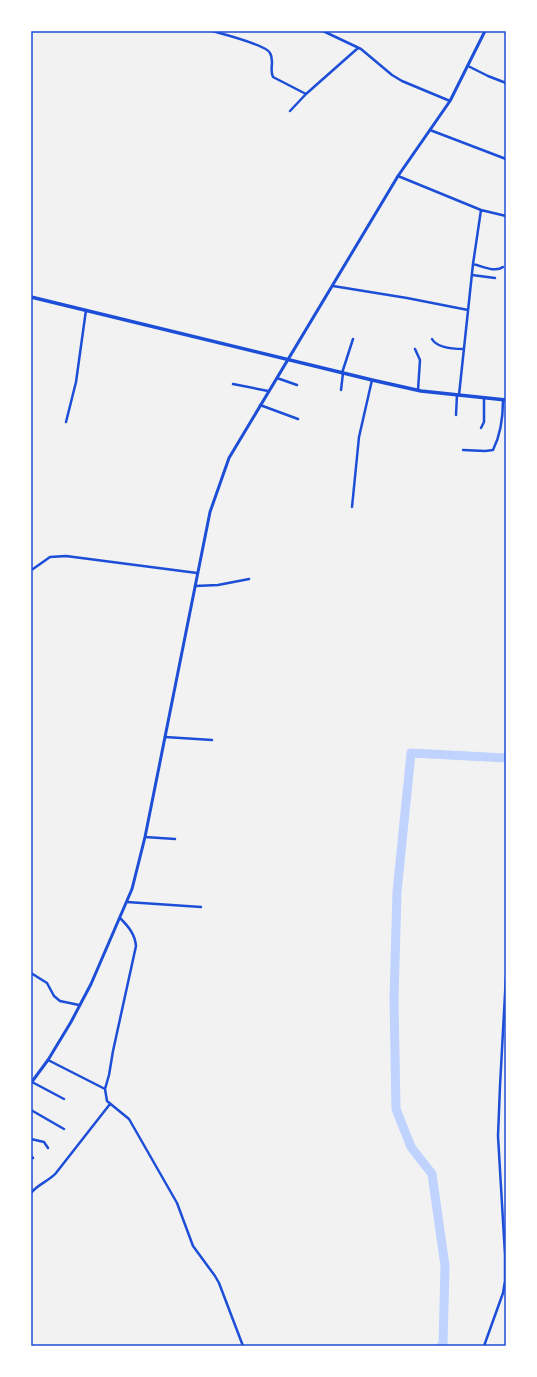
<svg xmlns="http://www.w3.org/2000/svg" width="537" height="1377" viewBox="0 0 537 1377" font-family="'Exo 2',sans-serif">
  <rect width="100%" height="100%" fill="#f2f2f2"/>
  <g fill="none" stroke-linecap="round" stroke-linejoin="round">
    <path stroke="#bfd3fe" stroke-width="9" d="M441,1346L443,1345L445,1266L432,1174L411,1147L396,1109L394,999L397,892L411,753L506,758"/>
    <path stroke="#1d4ed8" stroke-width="2.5" d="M212,31C223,34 266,45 270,53C275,61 269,69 273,77L306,94L358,48
      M323,31L361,49L392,75L402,81L450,101
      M468,66L488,76L506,83
      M290,111L306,94
      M430,130L506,159
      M398,176L481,210L506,216
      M473,264C482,266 495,273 503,267
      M472,275L495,278
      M333,286L407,298L468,310
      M432,339C437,348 454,349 464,349
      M415,349L420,360L418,390
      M342,373L353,339
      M277,378L297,385
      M233,384L268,391
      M341,390L343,373
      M459,395L473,264L481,210
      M260,405L298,419
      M456,415L457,395
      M66,422L76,382L86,310
      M481,428L484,422V398
      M463,450L485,451L493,450C501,434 503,416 503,400
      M352,507L359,437L372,380
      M33,569L50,557L66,556L197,573
      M195,586L218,585L249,579
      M165,737L212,740
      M145,837L175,839
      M127,902L201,907
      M120,918C128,926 135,934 136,946L113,1051L109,1075L105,1089L107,1101L129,1119L177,1203L193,1246L215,1276L219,1283L243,1346
      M31,973L47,983L54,996L60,1001L79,1005
      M48,1060L105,1089
      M32,1082L64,1099
      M31,1110L64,1129
      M31,1139L44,1142L48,1148
      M31,1156L33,1158
      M31,1193C38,1184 49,1181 56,1173L110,1104
      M484,1346L503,1293L505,1281V1255L498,1136L500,1086L506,976"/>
    <path stroke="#1d4ed8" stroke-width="3" d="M31,1083L48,1060L71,1022L91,984L132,889L145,837L210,512L229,458L398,176L450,101L485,31"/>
    <path stroke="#1d4ed8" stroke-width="3.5" d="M31,297L372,380L421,391L506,400"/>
  </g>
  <rect width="537" height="1377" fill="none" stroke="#ffffff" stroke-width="64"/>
  <rect x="32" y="32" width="473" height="1313" fill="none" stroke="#1d4ed8" stroke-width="1.5"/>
</svg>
